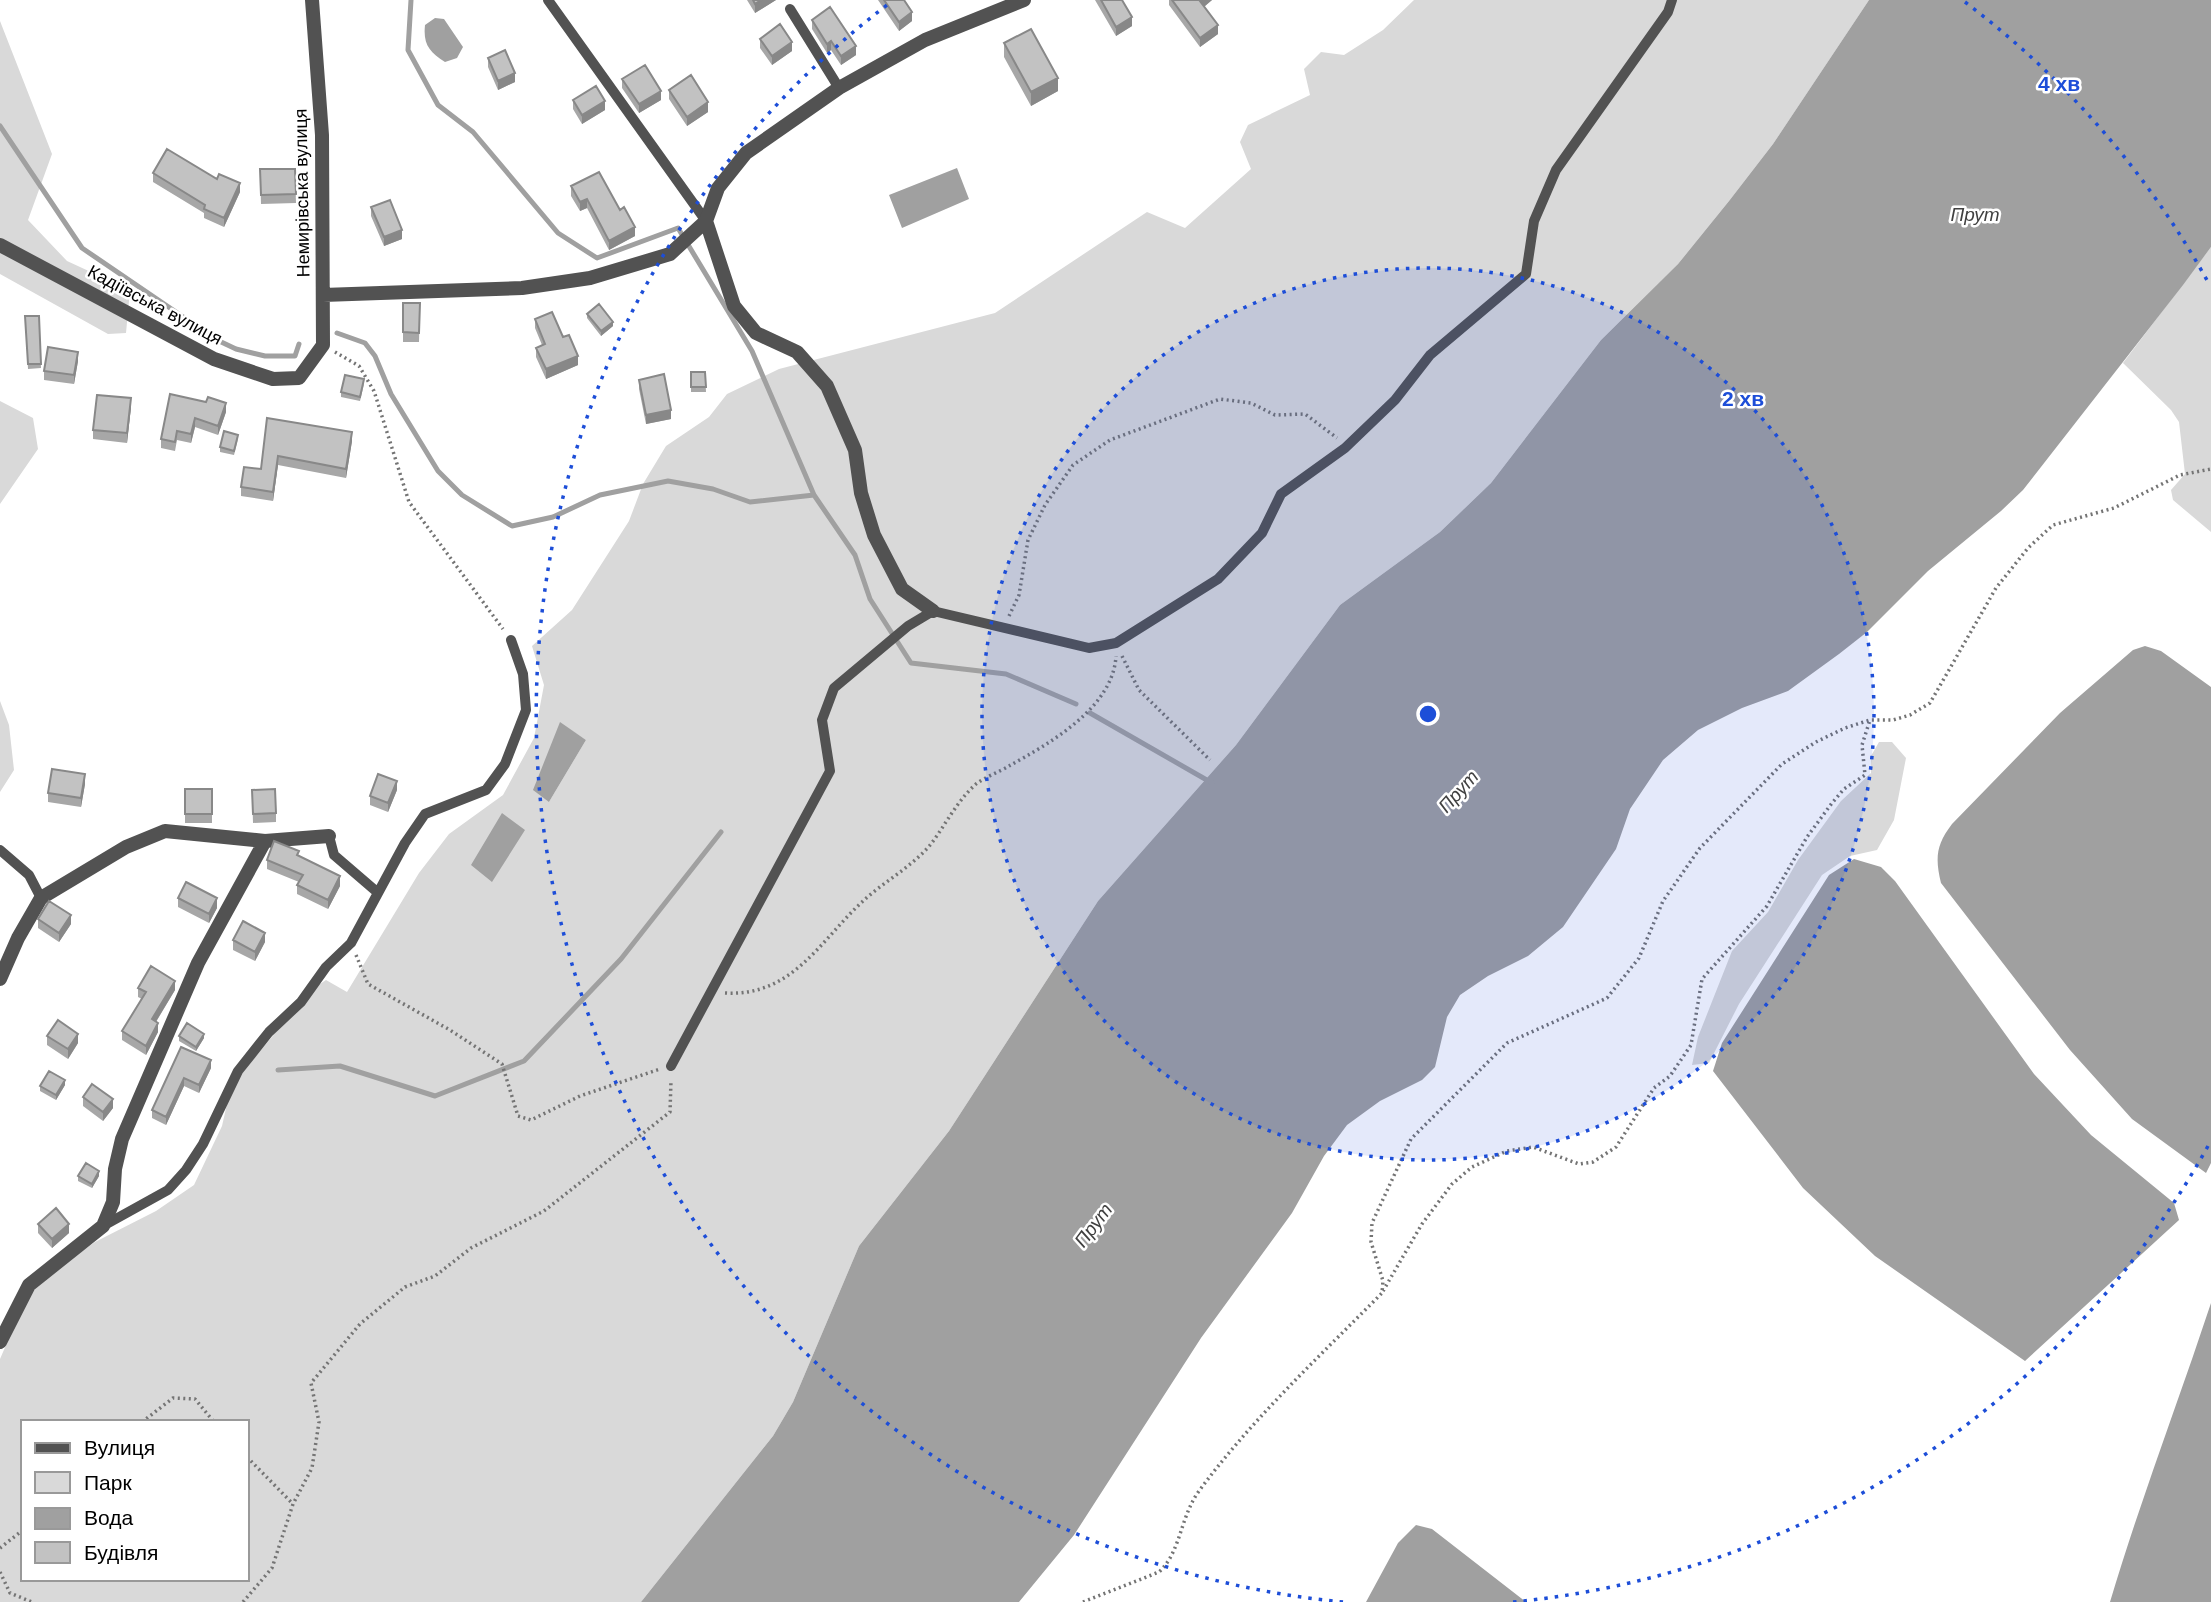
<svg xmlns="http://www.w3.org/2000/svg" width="2211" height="1602" viewBox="0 0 2211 1602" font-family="Helvetica,sans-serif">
  <rect width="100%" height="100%" fill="#fff"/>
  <path fill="#d9d9d9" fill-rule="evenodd" d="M1414,0H1869L1773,144L1729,201L1678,264L1601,340L1491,483L1440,532L1340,605L1236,745L1098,901L949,1131L859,1246L793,1402L773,1436L641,1602H0V1359L13,1329L33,1290L52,1272L95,1242L156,1211L194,1185L222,1126L231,1086L311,990L326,980L347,992L419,873L449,834L503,795L534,738L544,685L532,646L572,610L629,521L643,484L666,446L709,417L727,394L779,369L995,313L1147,212L1185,228L1251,169L1240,142L1248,125L1310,95L1304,69L1321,52L1344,55L1383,30ZM560,723L586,740L549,802ZM23,1422H247V1579H23Z
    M0,21L52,154L28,220L67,261L130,290L126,333L108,334L0,274Z
    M2211,247V532L2173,500L2171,490L2185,474L2179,422L2171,410L2123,363Z
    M0,401L33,418L38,449L0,504Z
    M0,701L9,725L14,770L0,792Z
    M1879,742H1892L1906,758L1894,820L1877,850L1850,856L1822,875L1739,1004L1709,1063L1692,1065L1698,1037L1732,951L1768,912L1798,860L1841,801L1871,773V756Z"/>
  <path fill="#a0a0a0" d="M1869,0H2211V247L2183,285L2023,490L2001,511L1928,571L1867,632L1839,654L1788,691L1742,708L1698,730L1663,760L1630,809L1616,849L1563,927L1528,956L1488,976L1460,995L1447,1017L1435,1067L1422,1080L1380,1101L1347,1125L1324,1156L1292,1213L1201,1338L1074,1535L1019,1602H641L773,1436L793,1402L859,1246L949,1131L1098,901L1236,745L1340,605L1440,532L1491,483L1601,340L1678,264L1729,201L1773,144Z
    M435,18L444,19L463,47L457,58L445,62C429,52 423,44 425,25Z
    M957,168L969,199L902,228L889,195Z
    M2145,646L2161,651L2211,687V1163L2206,1173L2132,1119L2070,1050L1941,883C1935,858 1936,845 1952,824L2060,713L2133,650Z
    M560,722L586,740L549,802L533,790Z
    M502,813L525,830L492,882L471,865Z
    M1854,859L1881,867L1895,881L2034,1074L2091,1135L2174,1203L2179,1220L2025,1361L1875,1256L1803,1188L1713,1071L1722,1043L1829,875Z
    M2211,1303V1602H2110C2140,1501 2178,1403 2211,1303Z
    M1416,1525L1432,1529L1526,1602H1366L1398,1543Z"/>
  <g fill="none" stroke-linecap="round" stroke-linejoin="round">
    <path stroke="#a0a0a0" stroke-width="5" d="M411,0L408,50L438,105L473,132L558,233L597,258L678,228L752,351L814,495L855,555L870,599L911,663L1006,674L1076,704
      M0,126L82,248L217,340L236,349L265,356H295L299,344
      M337,333L365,343L375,356L391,394L438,471L462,495L512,526L553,517L600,495L668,481L713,489L750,502L814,495
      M1090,713L1212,783
      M278,1070L340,1066L435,1096L524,1061L621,959L721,832"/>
    <path stroke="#747474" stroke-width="3.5" stroke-dasharray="2 3.5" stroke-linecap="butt" d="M335,352L359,366L374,391L409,502L503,629
      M1009,616L1019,595L1028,540L1045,505L1073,465L1110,440L1220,399L1251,403L1275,415L1305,414L1337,438
      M1122,656L1139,690L1210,760
      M356,955L368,984L450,1030L502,1064L518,1116L531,1120L580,1096L660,1069
      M725,993C792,997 820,941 862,902C883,882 912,867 931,844C946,824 957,801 976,784C985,777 999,772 1009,766C1050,743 1113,708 1116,656
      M1383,1291L1422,1224L1452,1184L1472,1167L1507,1151L1533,1147L1579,1164L1593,1162L1616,1147L1654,1088L1670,1076L1691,1045L1702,979L1767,906L1807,837L1832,803L1844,789L1865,775L1862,745L1870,720
      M142,1422L173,1398L195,1399L214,1422
      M247,1457L293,1504
      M0,1548L23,1530
      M0,1572L10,1593L32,1602
      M243,1602L272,1568L293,1504L312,1468L319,1422L311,1383L360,1324L405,1287L435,1276L471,1248L544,1211L670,1112L671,1080
      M1083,1602L1159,1572C1181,1552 1180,1517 1199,1491C1252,1419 1319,1357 1382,1293L1383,1281L1371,1242L1372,1223L1411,1139L1507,1043L1607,998L1639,958L1663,901L1700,848L1782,764L1816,742L1845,728L1870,720H1893L1910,715L1930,703L1996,588L2028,548L2053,525L2114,508L2180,475L2211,469"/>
    <path stroke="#525252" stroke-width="10" d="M548,0L706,221
      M790,9L839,88
      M329,836L334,855L377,892
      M0,850L29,875L41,898
      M671,1066L830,771L822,720L834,688L908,626L933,611L1089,648L1116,643L1218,579L1262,533L1281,494L1345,448L1395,400L1430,355L1526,274L1534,221L1556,170L1668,12L1672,0
      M103,1226L168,1190L186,1170L203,1144L238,1071L269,1032L301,1002L326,967L351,943L405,843L425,814L486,790L505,764L526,710L523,674L511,640"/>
    <path stroke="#525252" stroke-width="14" d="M706,221L734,306L756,333L797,352L827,386L855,450L861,493L874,535L902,589L933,611
      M0,245L214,359L273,379L299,378L323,345L322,135L312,0
      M323,295L522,288L590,278L670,254L706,221L718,188L746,153L839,88L925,40L1024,0
      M265,841L329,836
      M0,979L18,938L41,898L126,847L165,831L265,841L198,963L122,1139L115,1169L113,1202L103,1226L29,1285L0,1342"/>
  </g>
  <path fill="#a7a7a7" d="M747,0H776L755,13Z
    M878,0H904L912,21L899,31Z
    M1095,0H1122L1132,26L1116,36Z
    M1169,0H1212L1204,7L1218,34L1200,47L1169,5Z
    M812,20L856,55L841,65L831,50L827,53L812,29Z
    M760,39L792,51L772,65L760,48Z
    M1004,43L1058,91L1031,106L1004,57Z
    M488,58L515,82L498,90L488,67Z
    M622,79L661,100L639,113L622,88Z
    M669,90L708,112L687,126L669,99Z
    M573,100L605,110L582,124L573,109Z
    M260,169H295L296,203L261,204Z
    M153,173L217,179L240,192L224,227L204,218V213L153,182Z
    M571,186L635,236L609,250L587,208L580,211L571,196Z
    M371,207L402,239L384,246L371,216Z
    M403,303H420L419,342H403Z
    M587,314L613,326L601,336L587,318Z
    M25,316H39L41,368L28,369Z
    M535,319L563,337L578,365L546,379L536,357V348L542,345L535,328Z
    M78,361L74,384L44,380V371Z
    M691,372H705L706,392H691Z
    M639,380L671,419L646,424L639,389Z
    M364,384L360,401L341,397V392Z
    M170,394L226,412L218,435L195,427L191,443L177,440L175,451L161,448V439Z
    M131,407L127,443L93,439V430Z
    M267,418L352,441L346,478L278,465L273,501L241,496V487L261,469Z
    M238,439L234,455L220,452V447Z
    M85,784L81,807L48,802V793Z
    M185,789H212V823H185Z
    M252,790L276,813V822L253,823Z
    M397,790L388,812L370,805V796Z
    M299,856L340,886L328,909L297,894V885L299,882L267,869V860Z
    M178,898L217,908L209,923L178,907Z
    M38,919L71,924L59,942L38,928Z
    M233,940L265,942L255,961L233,950Z
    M138,988L175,990L156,1022L158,1032L146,1055L122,1040V1031L142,999L138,997Z
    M47,1036L78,1043L68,1059L47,1045Z
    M179,1036L204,1038L196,1051L179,1041Z
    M181,1047L211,1068L199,1093L184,1086L166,1125L152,1118V1110Z
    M65,1085L56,1100L40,1091V1086Z
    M83,1097L113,1108L103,1121L83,1106Z
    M78,1176H99L92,1188L78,1181Z
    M38,1224L69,1233L52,1248L38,1233Z"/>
  <path fill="#888" d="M761,0H776L755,13V4Z
    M1201,0H1212L1200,10V1Z
    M912,12V21L899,31V22Z
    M1132,17V26L1116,36V27Z
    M1218,25V34L1200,47V38Z
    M831,41V50L827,53V44Z
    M792,42V51L772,65V56Z
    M856,46V55L841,65V56Z
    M515,73V82L498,90V81Z
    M1058,78V91L1031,106V92Z
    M661,91V100L639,113V104Z
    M605,101V110L582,124V115Z
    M708,102V112L687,126V117Z
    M240,183V192L224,227V218Z
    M587,199V208L580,211V202Z
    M635,227V236L609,250V241Z
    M402,230V239L384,246V237Z
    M613,322V326L601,336V331Z
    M78,352V361L74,384V375Z
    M578,356V365L546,379V369Z
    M131,398V407L127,443V433Z
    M226,403V412L218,435V426Z
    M671,410V419L646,424V415Z
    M195,418V427L191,443V434Z
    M352,432V441L346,478V469Z
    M278,456V465L273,501V492Z
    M85,774V784L81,807V798Z
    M397,781V790L388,812V803Z
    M340,876V886L328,909V900Z
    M217,898V908L209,923V914Z
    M71,915V924L59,942V933Z
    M265,933V942L255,961V952Z
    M175,981V990L152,1028V1019Z
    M158,1023V1032L146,1055V1046Z
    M78,1034V1043L68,1059V1049Z
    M204,1034V1038L196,1051V1047Z
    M211,1060V1068L199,1093V1085Z
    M184,1078V1086L166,1125V1117Z
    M65,1080V1085L56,1100V1095Z
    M113,1099V1108L103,1121V1112Z
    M99,1171V1176L92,1188V1184Z
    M69,1224V1233L52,1248V1239Z"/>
  <path fill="#c2c2c2" stroke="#888" stroke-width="2" d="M753,0H761L755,4Z
    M884,0H904L912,12L899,22Z
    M1101,0H1122L1132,17L1116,27Z
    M1172,0H1201L1200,1L1218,25L1200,38Z
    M830,7L856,46L841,56L831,41L827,44L812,20Z
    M780,24L792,42L772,56L760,39Z
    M1031,29L1058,78L1031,92L1004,43Z
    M505,50L515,73L498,81L488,58Z
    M645,65L661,91L639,104L622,79Z
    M691,75L708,102L687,117L669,90Z
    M596,86L605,101L582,115L573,100Z
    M167,149L217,179L219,174L240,183L224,218L204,209L205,205L153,173Z
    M260,169H295L296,194L261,195Z
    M599,172L620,210L624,207L635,227L609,241L587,199L580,202L571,186Z
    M390,200L402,230L384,237L371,207Z
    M403,303H420L419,333L403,332Z
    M599,304L613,322L601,331L587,314Z
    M552,312L563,337L569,335L578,356L546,369L536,348L545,344L535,319Z
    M25,316H39L41,364H28Z
    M48,347L78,352L74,375L44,371Z
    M691,372H705L706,387H691Z
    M664,374L671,410L646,415L639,380Z
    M345,375L364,379L360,397L341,392Z
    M170,394L206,402L208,397L226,403L218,426L195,418L191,434L177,431L175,442L161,439Z
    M97,395L131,398L127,433L93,430Z
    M267,418L352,432L346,469L278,456L273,492L241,487L244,467L261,469Z
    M224,431L238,435L234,451L220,447Z
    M52,769L85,774L81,798L48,793Z
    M378,774L397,781L388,803L370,796Z
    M185,789H212V814H185Z
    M275,789L276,813L253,814L252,790Z
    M274,841L299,851L297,855L340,876L328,900L297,885L303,875L267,860Z
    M186,882L217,898L209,914L178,898Z
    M49,901L71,915L59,933L38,919Z
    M243,921L265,933L255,952L233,940Z
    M151,966L175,981L152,1019L158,1023L146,1046L122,1031L146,992L138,988Z
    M58,1020L78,1034L68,1049L47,1036Z
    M187,1023L204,1034L196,1047L179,1036Z
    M181,1047L211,1060L199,1085L184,1078L166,1117L152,1110Z
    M49,1071L65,1080L56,1095L40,1086Z
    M92,1084L113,1099L103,1112L83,1097Z
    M86,1163L99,1171L92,1184L78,1176Z
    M56,1208L69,1224L52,1239L38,1224Z"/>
  <circle cx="1428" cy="714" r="446" fill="#1d4ed8" fill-opacity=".12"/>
  <g fill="none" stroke="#1d4ed8" stroke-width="3.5" stroke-dasharray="3.5 7">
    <circle cx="1428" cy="714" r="446"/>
    <path d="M2208 1146A892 892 0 0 1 1513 1602M1343 1602A892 892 0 0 1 891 2M1965 2A892 892 0 0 1 2208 282"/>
  </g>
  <g text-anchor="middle" stroke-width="5" stroke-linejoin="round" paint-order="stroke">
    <g font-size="18" fill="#000" stroke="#fff">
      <text transform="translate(302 193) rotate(-91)" y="6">Немирівська вулиця</text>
      <text transform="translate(155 305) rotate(28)" y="6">Кадіївська вулиця</text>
    </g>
    <g font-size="19" font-style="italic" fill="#414141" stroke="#fff">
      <text x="1975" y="221">Прут</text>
      <text transform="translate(1458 791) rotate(-48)" y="7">Прут</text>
      <text transform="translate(1093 1225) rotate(-53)" y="7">Прут</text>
    </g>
  </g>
  <circle cx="1428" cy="714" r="10" fill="#1d4ed8" stroke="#fff" stroke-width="3.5"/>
  <g font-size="21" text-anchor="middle" font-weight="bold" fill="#1d4ed8" stroke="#fff" stroke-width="5" stroke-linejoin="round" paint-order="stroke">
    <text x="2059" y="91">4 хв</text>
    <text x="1743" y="406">2 хв</text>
  </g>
  <rect x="21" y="1420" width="228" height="161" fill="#ffffff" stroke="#999999" stroke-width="2"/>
  <rect x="35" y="1443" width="35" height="10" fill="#525252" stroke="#999999" stroke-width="2"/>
  <text x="84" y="1455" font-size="21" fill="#000000">Вулиця</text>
  <rect x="35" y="1472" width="35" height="21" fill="#d9d9d9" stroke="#999999" stroke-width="2"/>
  <text x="84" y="1490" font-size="21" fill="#000000">Парк</text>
  <rect x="35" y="1508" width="35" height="21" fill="#a0a0a0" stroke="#999999" stroke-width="2"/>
  <text x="84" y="1525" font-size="21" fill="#000000">Вода</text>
  <rect x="35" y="1542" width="35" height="21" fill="#c2c2c2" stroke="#999999" stroke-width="2"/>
  <text x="84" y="1560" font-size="21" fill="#000000">Будівля</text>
</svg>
